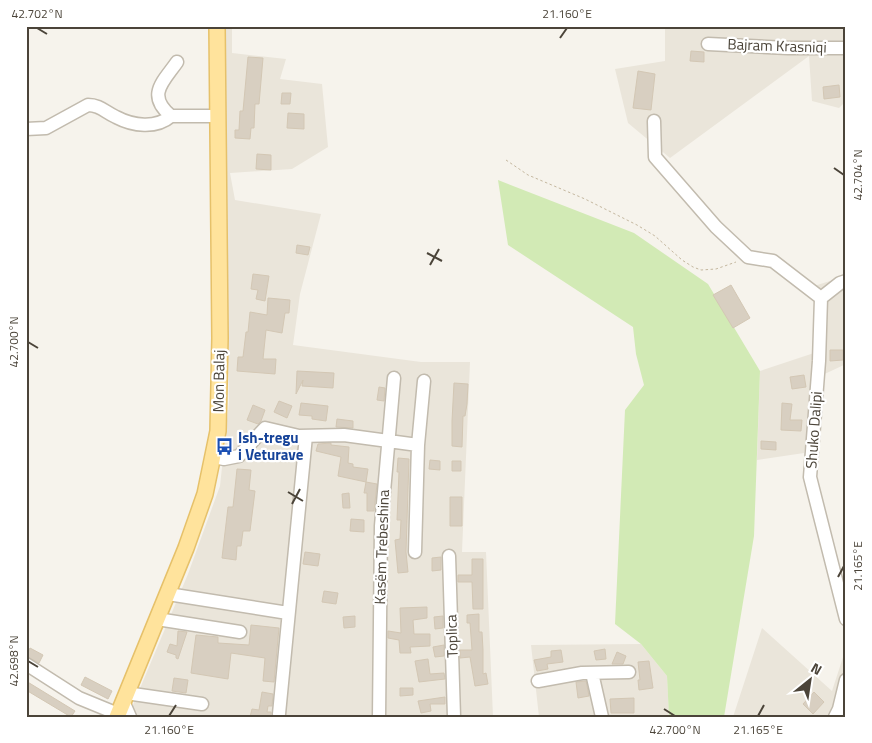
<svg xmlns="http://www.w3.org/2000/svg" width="872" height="743" viewBox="0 0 872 743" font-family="'Titillium Web',sans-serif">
  <rect width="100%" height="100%" fill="#f6f3ec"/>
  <path fill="#eae5da" d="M225,26H232V53L286,59L280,79L322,84L328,147L292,169L230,173L235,200L321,214L300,294L293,345L421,362H470L462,552H486L493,717H128L188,574L220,486L229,402L224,113Z
    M665,26H846V101L839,108L812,101L809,56L670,158L628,123L615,69L665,61Z
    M846,276V364L816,378L804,453L757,460L760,371L814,353V286Z
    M762,628L832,691L846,648V706L840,717H733Z
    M641,644L667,676L669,717H539L531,645Z"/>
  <path fill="#d2eab5" d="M498,180L634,233L708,284L760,371L754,536L724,717H669L667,676L641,644L615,624L625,410L644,385L636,354L633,327L508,245Z"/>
  <path fill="#d8cfc1" stroke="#d3c7b4" d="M691,51L704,52V62L690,61Z
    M248,57L263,58L259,104H255L254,128H251L250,139L235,138V130H239L240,111H243Z
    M638,71L655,74L651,110L633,108Z
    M839,85L840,97L824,99L823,87Z
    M282,93H291L290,104H281Z
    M288,113L304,114V129L287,128Z
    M257,154L271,155V170L256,169Z
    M297,245L310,247L308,255L296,253Z
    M253,274L269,276L265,301L256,299L258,290L251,289Z
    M731,285L750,318L733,328L713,295Z
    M268,298L290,300L289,313H285L282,333L266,330L263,359H276L275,374L237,371L238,357H243L246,332H248L250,312L267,315Z
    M830,350H843V360L830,361Z
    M297,371L334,373L333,388L302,386L303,380L296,394Z
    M804,375L806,387L792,389L790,377Z
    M454,383L468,384L467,404L465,416H463L462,447L452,446V421Z
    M379,387L385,388L384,401L377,400Z
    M279,401L292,406L287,418L274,412Z
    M301,403L328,406L326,421L312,419V416L299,415Z
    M782,403L792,404L790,420H802L801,431L781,430Z
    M253,405L265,410L261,421L258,424L247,420Z
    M337,419L353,421V428L336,427Z
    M761,441L776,442V450L761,449Z
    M331,443V445L349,447L348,463L353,464V467L368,469L366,482L338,476L341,457L316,451L318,444Z
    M398,458L409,459L406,552L408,572L398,573L395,540L400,539L401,520H397L399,472H397Z
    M430,460L440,461V470L429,469Z
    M452,461H461V471H452Z
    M237,469L251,470L249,490L255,491L250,531H243L241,546H237L236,560L222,558L228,507H233Z
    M366,482L377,484L374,511H367V493H364Z
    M349,493L350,508H343L342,494Z
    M450,497H462V526H450Z
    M351,519L364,520V532L350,531Z
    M305,552L320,554L318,566L303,564Z
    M441,557V570L432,571V558Z
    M472,559H483V609H473L472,582H458V575H472Z
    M324,591L338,593L336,604L322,602Z
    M427,607V618L413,620L414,634H430V646L410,647L411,653H400L399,640L388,638V631L401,633L400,608Z
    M479,614V632H482L483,650V674L486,673L488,684L475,686L470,657L460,658V650H472L470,623H467V615Z
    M355,616V627L344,628L343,617Z
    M443,616V628L435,629L434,617Z
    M251,625L279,628L274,682L263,681L265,658L231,653L228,679L191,673L196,635L218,637V643L249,645Z
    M178,631L187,632L178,659L176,658V655L167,652L170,644L177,646Z
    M444,645V656L435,657L433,647Z
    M30,648L43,655L39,663L26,656Z
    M605,649L606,659L596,660L594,651Z
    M561,650L563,662L547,664L548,669L537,671L534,660L551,657V651Z
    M617,652L626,656L623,664H612Z
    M428,659L430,674L444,673L445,679L419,682L415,661Z
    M649,661L653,688L639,690L638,680H640L638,662Z
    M85,677L112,691L108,699L81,685Z
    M174,678L188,680L186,693L172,691Z
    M26,681L75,711L71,717L26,690Z
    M586,681L589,696L578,698L576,682Z
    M400,688H413V695L400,696Z
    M262,692L273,694L272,706H268L267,712H271V717H250L252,709L259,710Z
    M814,692L824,702L813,714L803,704Z
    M445,697V704H430L431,711L421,713L418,701Z
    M634,698V713H611L610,699Z"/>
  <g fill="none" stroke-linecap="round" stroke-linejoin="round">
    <defs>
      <path id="minor" d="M708,44L788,48H846
        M177,62C163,82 146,95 171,116H217
        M654,121L655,157L716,227L748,257L773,261L821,298
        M26,129L46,128L88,105C100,105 105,112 116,117C133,126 156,129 171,116
        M846,281L840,283L821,298L819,361L810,477L846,619
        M214,457L224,459L239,456L265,428L299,436L344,435L418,445
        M415,552L418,445L424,381
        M449,556L454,717
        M168,594L288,613
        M157,619L240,632
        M26,664L79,698L118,714
        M592,673L602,717
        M538,681L582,673L629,672
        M126,693L202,704
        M123,701L130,717
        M279,714L306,436
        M379,717L381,526L394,378
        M835,717L839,709L846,680"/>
      <path id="major" d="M117,717L186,548L205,494L218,431L220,338L217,26"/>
    </defs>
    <use href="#minor" stroke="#c2bbae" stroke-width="15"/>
    <use href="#major" stroke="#e6c16a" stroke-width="18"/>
    <path stroke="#c4b79f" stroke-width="1" stroke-dasharray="2.5 2.5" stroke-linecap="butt" d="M506,160L528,175L585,199L637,225L655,236L682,260L693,267L701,270L716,269L736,262"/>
    <use href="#minor" stroke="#fff" stroke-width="12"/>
    <use href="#major" stroke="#ffe39c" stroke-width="15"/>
  </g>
  <path fill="none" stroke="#4b4439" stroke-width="2" d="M37,28L47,34M560,38L567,28M834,168L844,175M427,253L442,261M430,265L439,249M28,342L38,348M288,492L303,501M292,504L300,489M838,577L844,566M28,661L38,667M664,709L675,716M169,716L176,705M758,716L764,705"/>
  <defs>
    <symbol id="bus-bare" viewBox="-9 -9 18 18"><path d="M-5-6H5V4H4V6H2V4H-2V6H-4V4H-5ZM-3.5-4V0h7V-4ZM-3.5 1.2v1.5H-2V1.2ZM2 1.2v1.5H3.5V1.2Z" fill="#1a4fb4" stroke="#fff" stroke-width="2.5" paint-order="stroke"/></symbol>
  </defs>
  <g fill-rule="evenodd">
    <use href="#bus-bare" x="212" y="434" width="25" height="25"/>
  </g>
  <g text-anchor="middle" stroke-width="4.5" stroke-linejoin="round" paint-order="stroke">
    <g font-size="15" fill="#4b4439" stroke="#fff">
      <text transform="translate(777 46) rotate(2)" y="5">Bajram Krasniqi</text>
      <text transform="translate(219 381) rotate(-89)" y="5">Mon Balaj</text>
      <text transform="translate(814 430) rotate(-86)" y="5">Shuko Dalipi</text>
      <text transform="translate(382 547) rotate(-88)" y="5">Kasëm Trebeshina</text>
      <text transform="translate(452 636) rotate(-92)" y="5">Toplica</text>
    </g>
    <g font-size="15" font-weight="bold" fill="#164399" stroke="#fff" text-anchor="start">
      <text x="238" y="443">Ish-tregu<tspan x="238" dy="17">i Veturave</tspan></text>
    </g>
  </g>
  <rect width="872" height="743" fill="none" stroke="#ffffff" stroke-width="55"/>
  <g transform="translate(810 680) rotate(30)" stroke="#ffffff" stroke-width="4" paint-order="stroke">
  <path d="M0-4L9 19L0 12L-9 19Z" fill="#4b4439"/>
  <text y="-8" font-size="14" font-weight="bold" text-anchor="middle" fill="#4b4439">N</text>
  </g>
  <rect x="28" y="28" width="816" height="688" fill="none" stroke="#4b4439" stroke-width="2"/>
  <g font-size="12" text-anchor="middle" fill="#4b4439">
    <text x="37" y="18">42.702°N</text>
    <text x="567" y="18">21.160°E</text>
    <text transform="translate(858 175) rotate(-90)" y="4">42.704°N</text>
    <text transform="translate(14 342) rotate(-90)" y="4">42.700°N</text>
    <text transform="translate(858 566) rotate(-90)" y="4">21.165°E</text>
    <text transform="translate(14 661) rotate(-90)" y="4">42.698°N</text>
    <text x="169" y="734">21.160°E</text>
    <text x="675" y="734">42.700°N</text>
    <text x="758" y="734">21.165°E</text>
  </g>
</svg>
